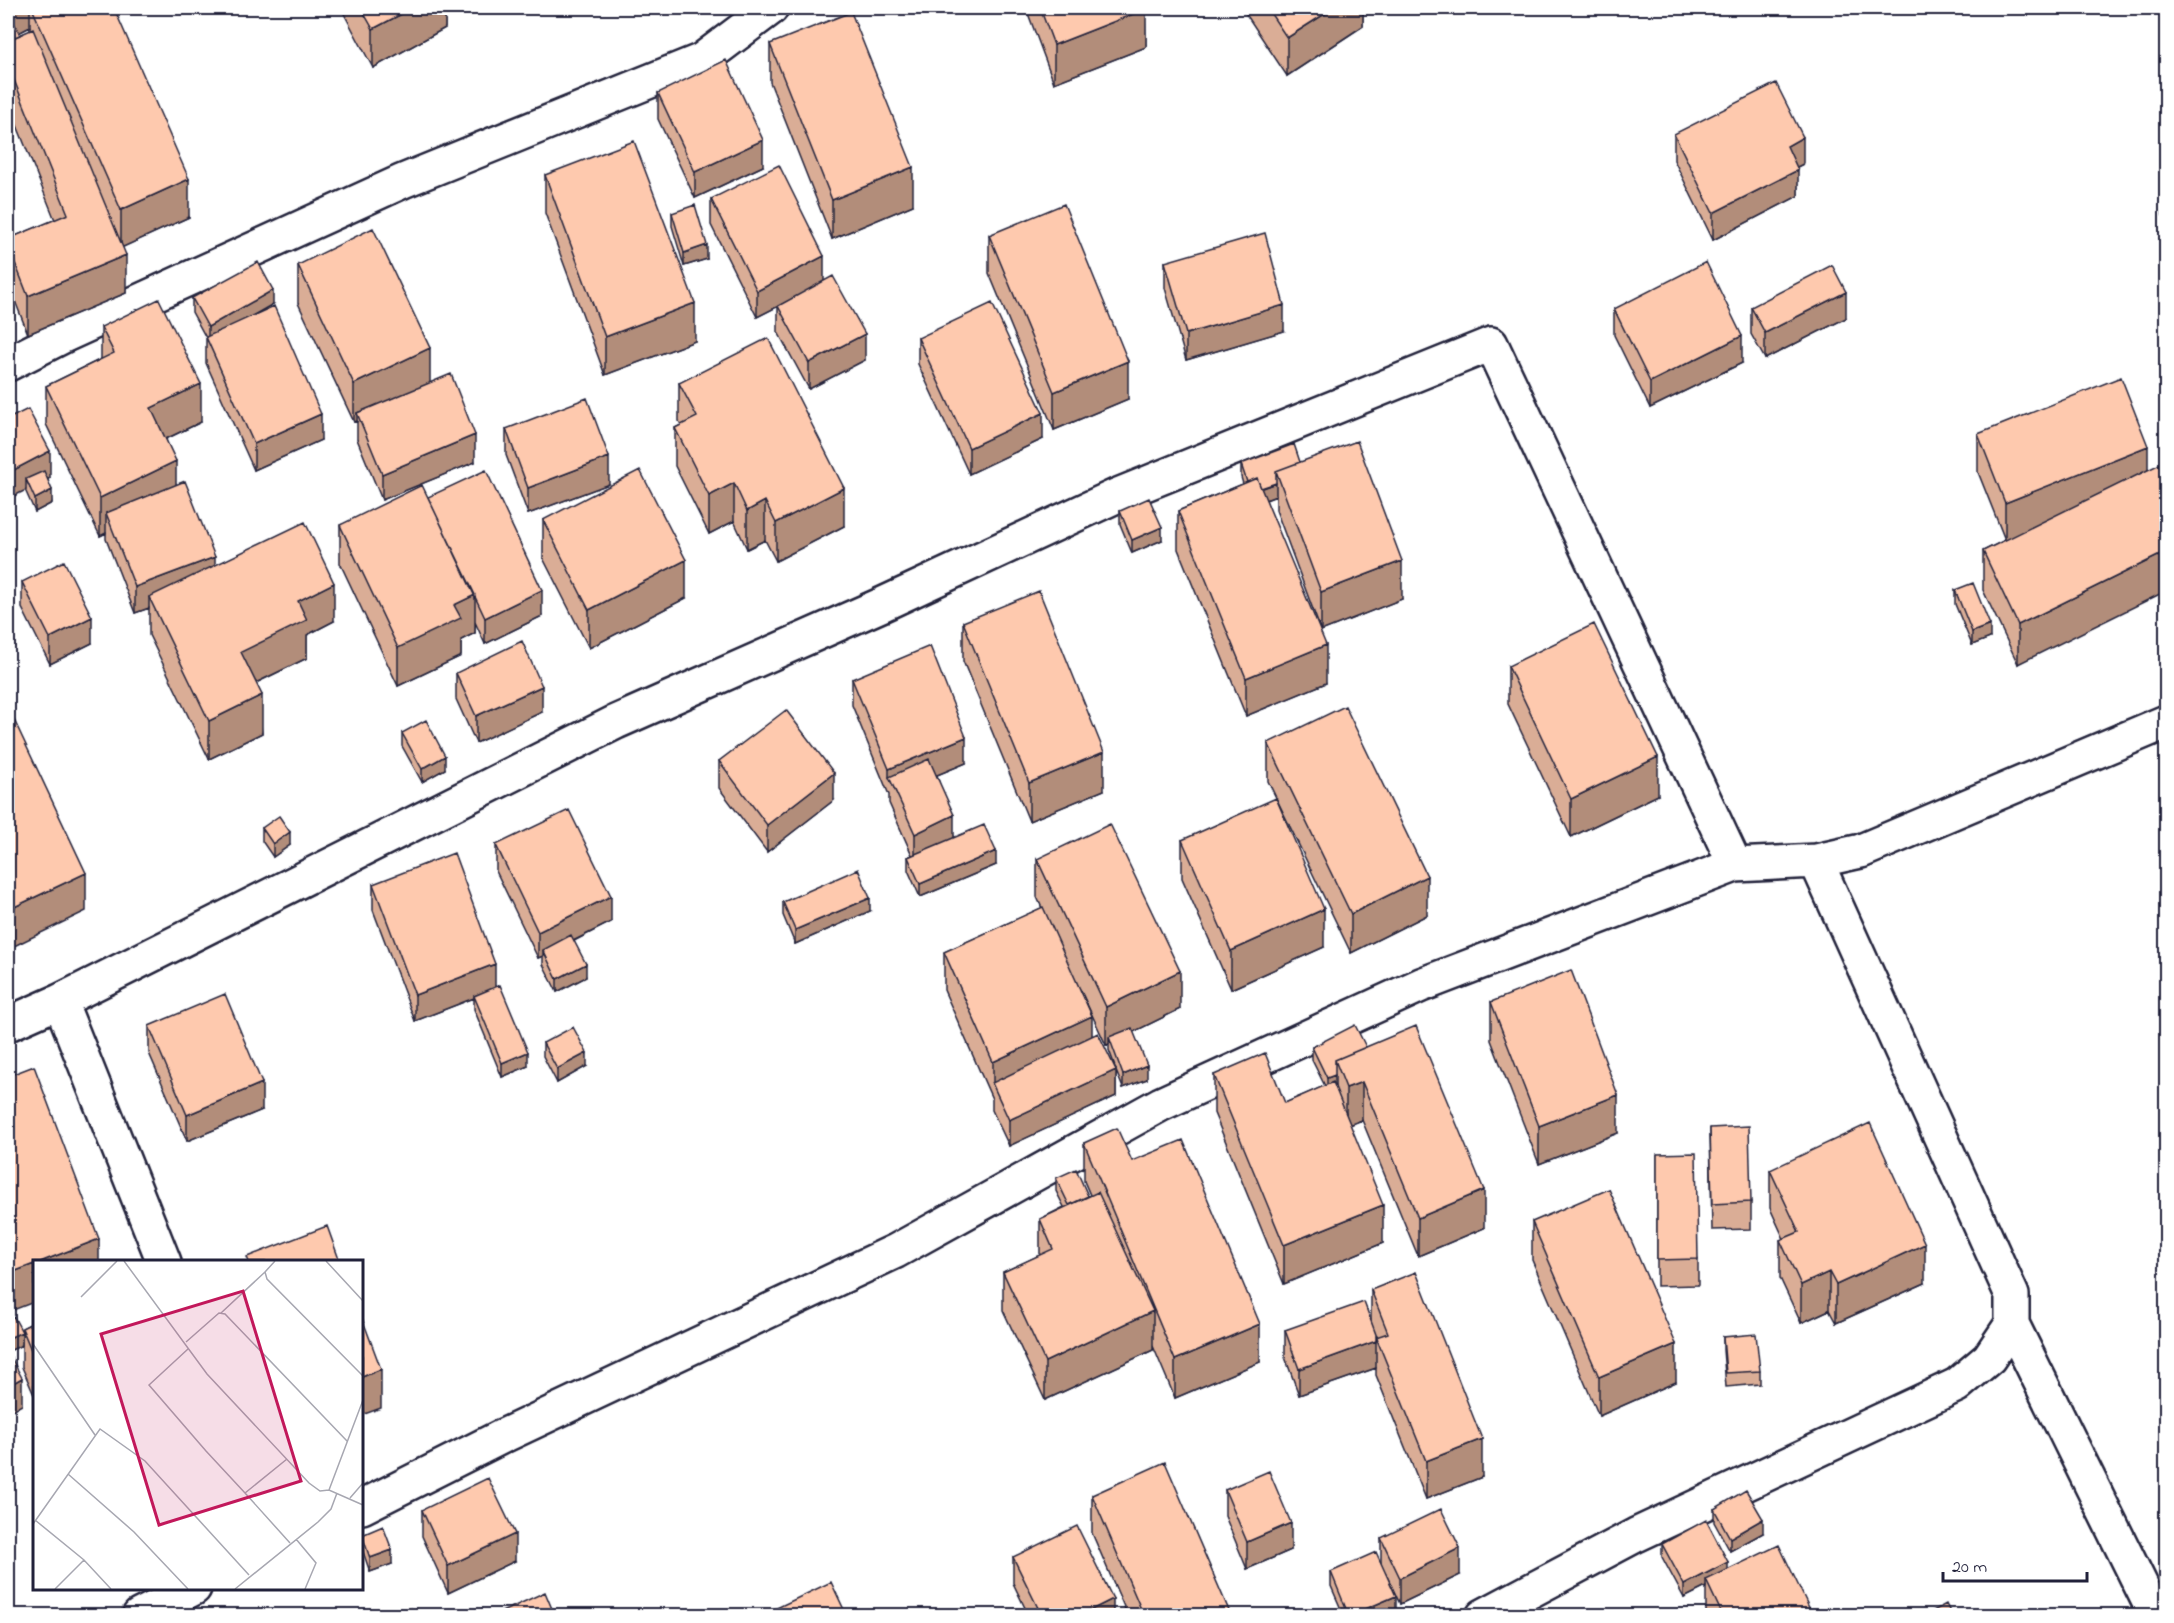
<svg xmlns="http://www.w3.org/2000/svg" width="2174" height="1623" viewBox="0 0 2174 1623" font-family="'Indie Flower',sans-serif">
  <rect width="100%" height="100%" fill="#fff"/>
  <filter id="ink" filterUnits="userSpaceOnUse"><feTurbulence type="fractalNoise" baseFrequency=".0167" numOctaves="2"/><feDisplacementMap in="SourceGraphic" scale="12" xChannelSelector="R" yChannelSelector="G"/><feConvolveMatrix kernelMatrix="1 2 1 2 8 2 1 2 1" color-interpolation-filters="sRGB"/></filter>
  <g filter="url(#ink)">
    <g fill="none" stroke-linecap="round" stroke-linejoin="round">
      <defs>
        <path id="minor" d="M8,364L63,336L403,181L702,60L771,8
          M8,1024L60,1001
          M164,1262L60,1001L616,722L881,605L1118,495L1491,344L1735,865
          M2012,1324L2156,1616
          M362,1507L503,1436L896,1251L1161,1104L1421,985L1735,865L1816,861L1861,851L2166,722
          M139,1616L194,1588
          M1483,1616L1636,1535L1957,1385L1989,1358L2012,1324V1295L1816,861"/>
      </defs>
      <use href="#minor" stroke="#22223b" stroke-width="38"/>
      <use href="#minor" stroke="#fff" stroke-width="33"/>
    </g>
    <path fill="#daad96" stroke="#22223b" stroke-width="1.5" fill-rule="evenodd" d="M8,8H114L189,217L122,247L126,293L28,334L8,283V239L55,220L8,103ZM30,27V31L20,35L18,33Z
      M341,8H445V28L373,68Z
      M1026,8H1145L1146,47L1054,83Z
      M1242,8H1363V26L1287,76Z
      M770,44L913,205L832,239L770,82Z
      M658,93L763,166L695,198L658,119Z
      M1674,134L1803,164L1797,167L1798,196L1713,240L1674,160Z
      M545,175L695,341L605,375L545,213Z
      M2166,175V223L2163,215V177Z
      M711,199L824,281L865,360L809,389L778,332V306L757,317L711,225Z
      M672,213L707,259L684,266L672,226Z
      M989,235L1128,399L1054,430L989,273Z
      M1165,262L1284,331L1186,360L1165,288Z
      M298,265L430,383L475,462L382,500L357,439V421L354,422L298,303Z
      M192,298L273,304L253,315L321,440L254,470L206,363V338L192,312Z
      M1751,307L1846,318L1765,359L1751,334Z
      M1614,309L1742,363L1650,408L1614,335Z
      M101,327L201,422L166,439L176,485L215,566L334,621L307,635V658L256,683L262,733L209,759L149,635V608L135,613L106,539V533L100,536L46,424V386L101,359Z
      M918,338L1043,439L969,474L918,364Z
      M679,383L844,526L776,561L765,540L747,549L734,521L709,534L675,466V428L681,425L679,421Z
      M8,419L50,478L48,479L52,503L35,512L26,492Z
      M506,429L609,484L528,514L506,455Z
      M1978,434L2148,470L2018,664L1983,590V551L2005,540L1978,472Z
      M1300,462L1402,599L1321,631L1276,510V496L1266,500L1326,683L1246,716L1178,549V511L1243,484L1241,477V464Z
      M428,498L542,616L485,644L475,622V633L461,640V656L398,686L340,563V525Z
      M1120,511L1162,540L1132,553L1120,524Z
      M543,520L686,598L589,648L543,558Z
      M22,582L92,643L50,664L22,608Z
      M1955,590L1990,638L1972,645L1955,604Z
      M963,622L1104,790L1029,821L963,661Z
      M1508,666L1658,795L1571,837L1508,704Z
      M456,673L542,712L476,743L456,699Z
      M852,679L966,763L937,775L954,837L996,865L920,897L908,870V857L912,855L889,803V795L852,705Z
      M402,733L445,769L422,782L402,746Z
      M1268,743L1427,915L1351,953L1268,781Z
      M719,761L834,800L767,852L719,788Z
      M262,828L290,845L273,857L262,841Z
      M1182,840L1324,947L1231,989L1182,878Z
      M496,845L611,922L574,941L586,977L557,992L543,964V956L538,958L496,871Z
      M1037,859L1180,1009L1133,1032L1147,1079L1123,1088L1116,1071V1096L1009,1146L992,1110V1099L944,990V952L1042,908L1037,897ZM1080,989L1106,1045L1109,1044V1050L1115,1066L1092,1036Z
      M373,884L495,986L528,1066L502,1077L474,1009V998L415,1021L373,910Z
      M783,902L870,911L795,944L783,915Z
      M1491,1002L1618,1133L1539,1164L1491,1040Z
      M149,1026L262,1110L187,1141L149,1053Z
      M543,1043L587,1066L557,1083L543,1056Z
      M1312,1047H1366L1484,1228L1418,1256L1362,1120L1350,1125L1383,1243L1284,1284L1214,1113V1075L1285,1103L1325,1086L1312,1060Z
      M1710,1128L1751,1202V1229L1712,1230Z
      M1084,1143L1132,1161L1260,1362L1175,1398L1153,1346V1350L1045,1400L1003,1310V1272L1040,1255V1219L1064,1207L1056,1191V1178L1088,1196L1090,1195L1084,1181Z
      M1657,1154L1698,1259V1285L1657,1286Z
      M1770,1170L1925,1283L1836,1323L1829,1310L1801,1323L1780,1278V1240L1784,1239L1770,1208Z
      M1532,1222L1676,1382L1599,1416L1532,1260Z
      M1371,1290L1482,1477L1426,1499L1376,1375V1368L1299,1395L1285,1357V1330L1371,1320Z
      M8,1321L22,1345L9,1351L8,1348Z
      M34,1322V1395L22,1367V1328Z
      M1723,1337L1760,1371V1384L1726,1387L1723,1350Z
      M1225,1490L1291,1550L1247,1569L1225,1516Z
      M1092,1495L1230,1616H1128L1092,1533Z
      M1714,1509L1763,1533L1730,1551L1714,1522Z
      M422,1510L515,1561L448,1593L422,1536Z
      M362,1535L392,1564L370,1572L362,1549Z
      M1381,1538L1460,1575L1400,1604L1386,1574L1396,1609L1380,1616H1344L1331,1586V1572L1381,1563Z
      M1662,1544L1728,1570L1813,1616H1706V1587L1684,1598L1662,1557Z
      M1013,1557L1113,1616H1029L1013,1583Z"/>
    <path fill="#b28d7a" stroke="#22223b" stroke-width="1.5" d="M13,8H30V27L13,36Z
      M413,8H445V28L373,68V29Z
      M1334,8H1363V26L1287,76V38Z
      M1146,9V47L1054,83V45Z
      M1803,137V164L1787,172V146Z
      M763,140V166L695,198V172Z
      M913,167V205L832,239V200Z
      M1798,170V196L1713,240V213Z
      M189,179V217L121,248V210Z
      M707,245V259L684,266V253Z
      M126,255V293L28,334V296Z
      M824,256V283L757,317V291Z
      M273,290V304L208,341V327Z
      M1846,292V318L1765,359V333Z
      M695,303V341L605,375V337Z
      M1284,305V331L1186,360V334Z
      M865,334V360L809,389V363Z
      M1742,336V363L1650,408V382Z
      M430,348V386L357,413V421L354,422V384Z
      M1128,361V399L1054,430V392Z
      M201,384V422L151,446V408Z
      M1043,413V439L969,474V448Z
      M321,414V440L254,470V444Z
      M475,435V462L382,500V474Z
      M2148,446V484L2005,541V503Z
      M50,451V478L30,488L26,479V490L8,499V473Z
      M609,457V484L528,514V488Z
      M176,461V499L106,513V533L100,536V498Z
      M734,483V521L709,534V496Z
      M1276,483V496L1251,505V492Z
      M844,488V526L776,561V523Z
      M52,490V503L35,512V499Z
      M765,501V540L747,549V511Z
      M1162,527V540L1132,553V540Z
      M2166,552V591L2018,664V625Z
      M215,557V583L149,597V608L135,613V587Z
      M686,560V598L589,648V610Z
      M1402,561V599L1321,631V592Z
      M334,583V621L307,635V658L241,690V652L298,601Z
      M542,590V616L485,644V618Z
      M475,595V633L461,640V656L398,686V648L454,605Z
      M92,617V643L50,664V638Z
      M1990,625V638L1972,645V632Z
      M1326,645V683L1246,716V678Z
      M542,686V712L476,743V716Z
      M262,695V733L209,759V721Z
      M966,737V763L896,792L889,777V769Z
      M1104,752V790L1029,821V783Z
      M445,756V769L422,782V769Z
      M1658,757V795L1571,837V799Z
      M834,773V800L767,852V825Z
      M954,815V841L915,860V834Z
      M290,832V845L273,857V844Z
      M996,851V865L920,897V884Z
      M86,873V911L8,949V910Z
      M1427,876V915L1351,953V914Z
      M611,896V922L545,955L543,950V956L538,958V932Z
      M870,898V911L795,944V930Z
      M1324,909V947L1231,989V951Z
      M495,964V990L474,996V998L415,1021V995Z
      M586,964V977L557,992V979Z
      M1180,971V1009L1111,1043L1109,1037V1044L1106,1045V1007Z
      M1092,1016V1055L993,1084V1062Z
      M528,1052V1066L502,1077V1063Z
      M587,1053V1066L557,1083V1069Z
      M1147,1065V1079L1123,1088V1075Z
      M1116,1070V1096L1009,1146V1120Z
      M1335,1075V1088L1327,1092V1078Z
      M1362,1082V1120L1346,1126V1088Z
      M262,1083V1110L187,1141V1115Z
      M1618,1095V1133L1539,1164V1126Z
      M1484,1190V1228L1418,1256V1218Z
      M1383,1205V1243L1284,1284V1245Z
      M99,1239V1262H40Z
      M1925,1244V1283L1836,1323V1285Z
      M34,1264V1302L8,1312V1274Z
      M1829,1272V1310L1801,1323V1285Z
      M1153,1311V1350L1045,1400V1362Z
      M1260,1324V1362L1175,1398V1360Z
      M22,1332V1345L9,1351V1338Z
      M1376,1341V1368L1299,1395V1369Z
      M1676,1344V1382L1599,1416V1377Z
      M381,1369V1408L362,1415V1377Z
      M22,1378V1405L8,1412V1386Z
      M1482,1439V1477L1426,1499V1461Z
      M1763,1519V1533L1730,1551V1538Z
      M1291,1523V1550L1247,1569V1542Z
      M515,1534V1561L448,1593V1566Z
      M1460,1548V1575L1400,1604V1578Z
      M392,1550V1564L370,1572V1558Z
      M1728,1562V1575L1706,1580V1587L1684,1598V1585Z
      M1396,1596V1609L1380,1616H1349Z
      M1113,1599V1616H1079Z"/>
    <path fill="#fec9ae" stroke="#22223b" stroke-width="1.5" d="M32,8H114L189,179L121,210Z
      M361,8H413L373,29Z
      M1040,8H1145L1146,9L1054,45Z
      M1267,8H1334L1287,38Z
      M8,10L20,35L8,40Z
      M851,12L913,167L832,200L770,44Z
      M33,29L126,255L28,296L8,245V239L68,214L8,65V40Z
      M726,60L763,140L695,172L658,93Z
      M1776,83L1803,137L1787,146L1798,170L1713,213L1674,134Z
      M634,141L695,303L605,337L545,175Z
      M779,165L824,256L757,291L711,199Z
      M2166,175V185L2163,177Z
      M1064,204L1128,361L1054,392L989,235Z
      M695,205L707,245L684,253L672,213Z
      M373,228L430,348L354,384L298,265Z
      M1265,233L1284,305L1186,334L1165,262Z
      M258,262L273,290L208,327L192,298Z
      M1706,262L1742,336L1650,382L1614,309Z
      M1832,265L1846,292L1765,333L1751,307Z
      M833,276L865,334L809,363L778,306Z
      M159,299L201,384L151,408L176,461L100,498L46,386L114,353L101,327Z
      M992,303L1043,413L969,448L918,338Z
      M274,306L321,414L254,444L206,337Z
      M768,338L844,488L776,523L765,501L747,511L734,483L709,496L675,428L697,417L679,383Z
      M451,374L475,435L382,474L357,413Z
      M2121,377L2148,446L2005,503L1978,434Z
      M587,398L609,457L528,488L506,429Z
      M28,409L50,451L8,473V419Z
      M1357,441L1402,561L1321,592L1276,471Z
      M1294,444L1300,462L1276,471V483L1261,488L1257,478L1247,482L1241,464Z
      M2166,461V552L2018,625L1983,551Z
      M486,470L542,590L485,618L428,497Z
      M640,470L686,560L589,610L543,520Z
      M44,471L52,490L35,499L26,479Z
      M1257,478L1326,645L1246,678L1178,511Z
      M185,481L215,557L135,587L106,513Z
      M422,485L475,595L454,605L461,618L398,648L340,525Z
      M1149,498L1162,527L1132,540L1120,511Z
      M305,522L334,583L298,601L307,620L241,652L262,695L209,721L149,597Z
      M64,561L92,617L50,638L22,582Z
      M1973,583L1990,625L1972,632L1955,590Z
      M1039,591L1104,752L1029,783L963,622Z
      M1594,624L1658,757L1571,799L1508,666Z
      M522,641L542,686L476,716L456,673Z
      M930,646L966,737L889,769L852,679Z
      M1345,706L1427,876L1351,914L1268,743Z
      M8,707L86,873L8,910Z
      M786,710L834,773L767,825L719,761Z
      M426,720L445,756L422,769L402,733Z
      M929,759L954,815L915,834L889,777Z
      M1276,798L1324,909L1231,951L1182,840Z
      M569,810L611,896L538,932L496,845Z
      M279,816L290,832L273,844L262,828Z
      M1110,824L1180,971L1106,1007L1037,859Z
      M984,825L996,851L920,884L908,857Z
      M454,853L495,964L415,995L373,884Z
      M858,869L870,898L795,930L783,902Z
      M1043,907L1092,1016L993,1062L944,952Z
      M571,935L586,964L557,979L543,950Z
      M1571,970L1618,1095L1539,1126L1491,1002Z
      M500,985L528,1052L502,1063L474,996Z
      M225,994L262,1083L187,1115L149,1026Z
      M1355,1025L1366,1047L1335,1060V1075L1327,1078L1312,1047Z
      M1416,1026L1484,1190L1418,1218L1362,1082L1346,1088L1335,1060Z
      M573,1027L587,1053L557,1069L543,1043Z
      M1132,1028L1147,1065L1123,1075L1109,1037Z
      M1098,1033L1116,1070L1009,1120L992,1083Z
      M1265,1053L1285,1103L1333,1082L1383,1205L1284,1245L1214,1075Z
      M34,1066L99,1239L40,1262H34V1264L8,1274V1076Z
      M1870,1123L1925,1244L1836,1285L1829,1272L1801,1285L1780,1240L1799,1232L1770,1170Z
      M1749,1126L1751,1202L1712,1204L1710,1128Z
      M1117,1128L1132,1161L1183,1140L1260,1324L1175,1360L1084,1143Z
      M1696,1153L1698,1259L1657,1260V1154Z
      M1076,1169L1088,1196L1069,1205L1056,1178Z
      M1609,1189L1676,1344L1599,1377L1532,1222Z
      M1098,1192L1153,1311L1045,1362L1003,1272L1053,1249L1040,1219Z
      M327,1226L340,1262H249L247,1257Z
      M1416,1272L1482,1439L1426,1461L1376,1337L1388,1333L1371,1290Z
      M1364,1302L1378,1340L1376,1337V1341L1299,1369L1285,1330Z
      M14,1317L22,1332L9,1338L8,1335V1321Z
      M362,1318L381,1369L362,1377Z
      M34,1322V1357L22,1328Z
      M1756,1334L1760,1371L1726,1373L1723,1337Z
      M8,1352L22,1378L8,1386Z
      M1165,1462L1230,1613L1224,1616H1144L1092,1495Z
      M1269,1471L1291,1523L1247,1542L1225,1490Z
      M488,1478L515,1534L448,1566L422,1510Z
      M1746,1490L1763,1519L1730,1538L1714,1509Z
      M1441,1509L1460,1548L1400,1578L1381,1538Z
      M1706,1520L1728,1562L1684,1585L1662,1544Z
      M383,1526L392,1550L370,1558L362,1535Z
      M1077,1526L1113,1599L1079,1616H1042L1013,1557Z
      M1779,1545L1813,1616H1723L1706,1580Z
      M1376,1552L1396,1596L1349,1616L1331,1572Z
      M831,1582L847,1616H760Z
      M545,1592L555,1616H493Z
      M1946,1604L1952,1616H1924Z
      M411,1608L414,1616H394Z"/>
  </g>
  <g transform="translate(33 1260)">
    <rect width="330" height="330" fill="#fff"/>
    <path fill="none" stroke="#a7a7b1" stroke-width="1.5" d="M91,1L174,114L276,223L287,231L296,230L330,245M242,1L232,12L234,19L330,116M293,1L330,41M48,37L84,1M188,53L232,12M153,82L186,53L192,54L314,181M0,84L62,175M155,89L116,125L173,191L212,233L254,199M35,214L101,272L155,329M296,230L330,140M212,233L257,283M317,238L330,223M2,260L51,300L78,329M0,264L67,169L112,201L216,315M263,279L283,303L272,329M22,329L51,300M202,329L285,262L298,249L304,233"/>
    <path fill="#c2185b" fill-opacity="0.15" stroke="#c2185b" stroke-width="3" d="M210,31L268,221L126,265L68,74Z"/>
    <rect width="330" height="330" fill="none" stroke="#22223b" stroke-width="3"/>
  </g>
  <rect width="2174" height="1623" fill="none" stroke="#fff" stroke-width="30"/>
  <rect x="15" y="15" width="2144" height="1593" fill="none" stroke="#22223b" stroke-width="2" filter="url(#ink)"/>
  <path d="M1943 1572v9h144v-9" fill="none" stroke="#22223b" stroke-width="3"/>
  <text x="1952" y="1572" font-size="18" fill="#22223b" stroke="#ffffff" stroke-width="4.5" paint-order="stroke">20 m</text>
</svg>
